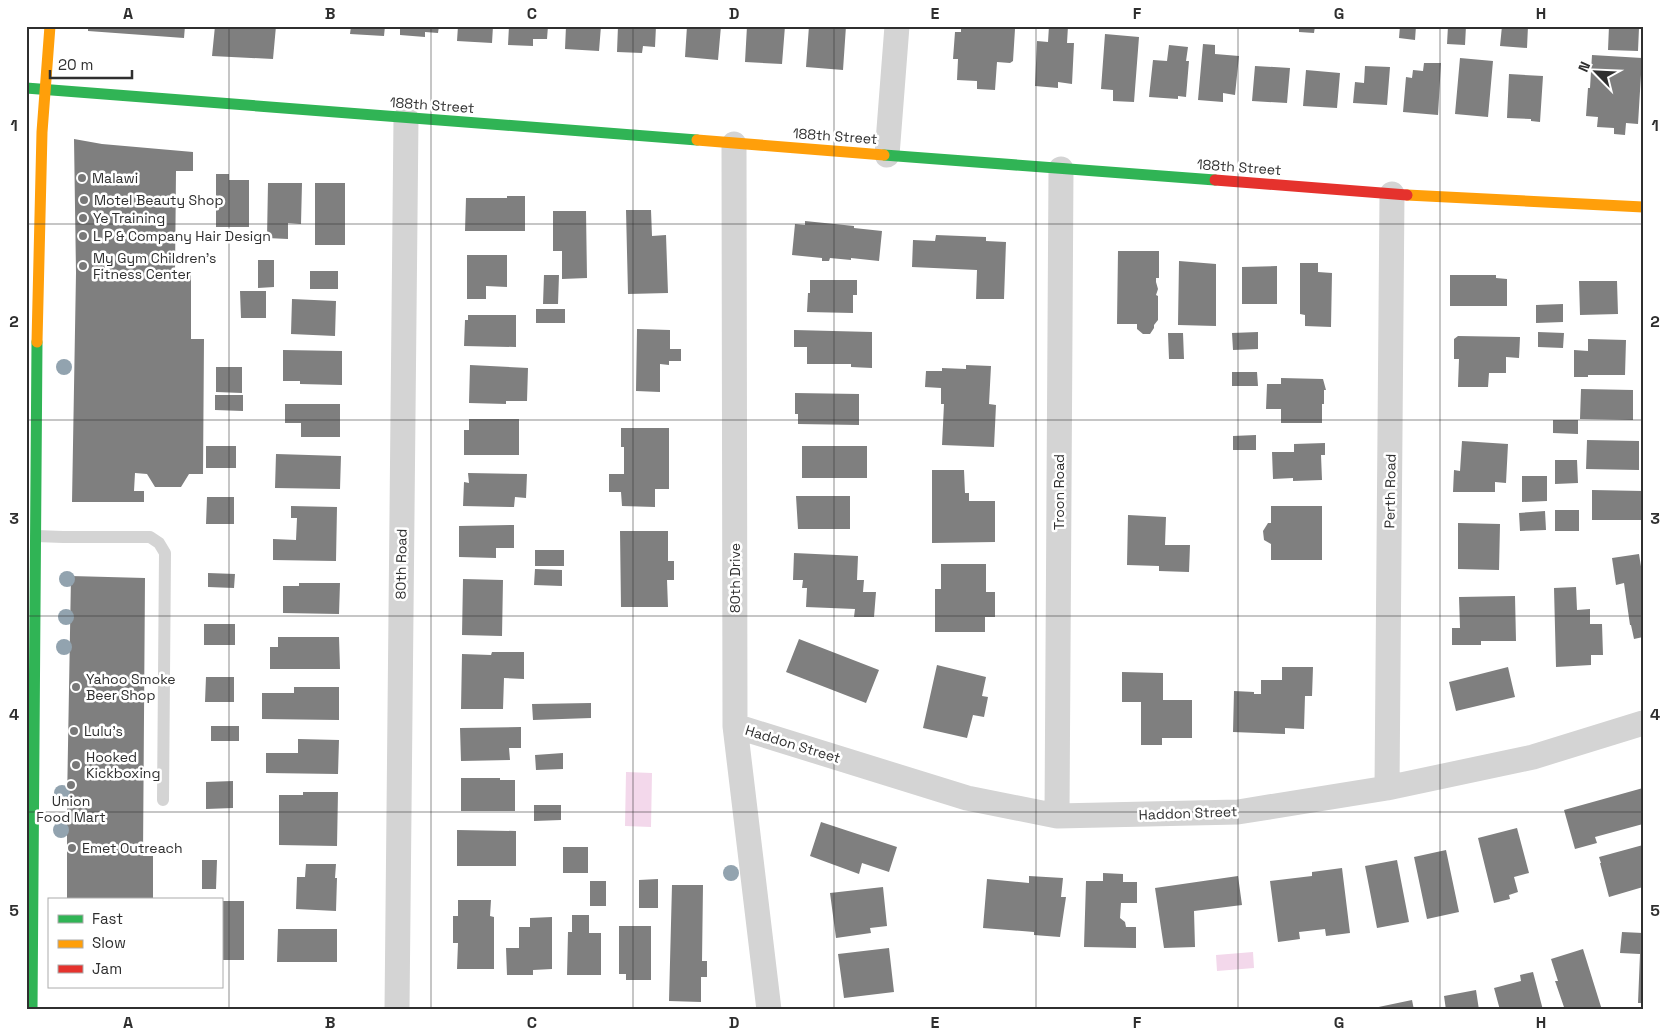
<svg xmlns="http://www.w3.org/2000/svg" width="1669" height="1036" viewBox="0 0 1669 1036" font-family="'Space Grotesk',sans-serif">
  <rect width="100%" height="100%" fill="#fff"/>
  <path fill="#f3d8eb" d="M626,772L652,773L651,827L625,826Z
    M1253,952L1254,968L1217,971L1216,955Z"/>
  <path fill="#7f7f7f" d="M88,26H185L184,38L88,31Z
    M215,26H276L273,59L212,56Z
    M351,26H385L384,36L350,34Z
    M400,26H439L438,33L425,32V37L400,35Z
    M458,26H493L492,43L457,41Z
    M509,26H548L547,39H533V46L508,45Z
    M566,26H601L599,51L565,49Z
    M618,26H656L655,47L643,46L642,53L617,52Z
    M687,26H721L718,60L685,57Z
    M747,26H785L782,64L745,62Z
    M809,26H846L843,70L806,67Z
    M961,26H1013L1015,29L1013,61L1010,63L997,62L995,90L977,89V81L957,80L958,59H953L955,32H961Z
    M1049,26H1068L1067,43H1074L1072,84L1058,82V88L1035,86L1037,41L1048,42Z
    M1299,26H1315L1314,33L1299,32Z
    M1400,26H1416L1415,40L1399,38Z
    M1448,26H1466L1465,45L1447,44Z
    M1502,26H1528L1527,48L1500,46Z
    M1609,26L1639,28L1638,51L1608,50Z
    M1105,34L1139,37L1134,102L1113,101V90L1101,89Z
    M1203,44L1215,45V54L1239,56L1235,95L1223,93V102L1198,100Z
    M1169,45L1188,47L1186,61H1189L1186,97L1178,96V99L1149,97L1153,60L1167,61Z
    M1592,55L1642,58L1638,124L1626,123L1625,135L1614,134V128L1597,127L1598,117L1586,116L1588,88H1590Z
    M1460,58L1493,61L1488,117L1455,114Z
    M1424,63H1441L1438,115L1403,112L1406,77L1412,78L1413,70L1423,71Z
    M1255,66L1290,68L1287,103L1252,101Z
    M1365,66L1390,67L1387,105L1353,103L1355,82L1364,83Z
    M1306,70L1340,73L1337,108L1303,106Z
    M1509,74L1543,76L1540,122L1531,121V119L1507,118Z
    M74,139L102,144L193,152V171H176L175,274H191V339H204L203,474H189L181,487H155L147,474L135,473L134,491H144V502H72L76,273Z
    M216,174H229V180H249V227H216Z
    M268,183H302L301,224L288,223V239L267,238Z
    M315,183H345V245H315Z
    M507,196H525V231H465L466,198H507Z
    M626,210H651L652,236L666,235L668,293L628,294Z
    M553,211H586L587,278L562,279V251H553Z
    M805,221L854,226V228L882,231L879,261L851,258V260L830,258L829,261H822V258L792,255L795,224L805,225Z
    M936,235L986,237V241L1006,242L1004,299H976L977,270L912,267L913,240L935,241Z
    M1118,251H1159V278H1156V282L1158,289L1156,295L1158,296V320L1154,325V328L1150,334H1143L1137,329V324H1117Z
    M467,255H507V287L486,286V299H467Z
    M258,260H274V287L258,288Z
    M1179,261L1216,264V326L1178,325Z
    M1300,263H1318V272L1332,273L1331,327L1305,326V315L1300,314Z
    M1277,266V304H1242V267Z
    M310,271H338V289H310Z
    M544,275H559L558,304H543Z
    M1450,275H1496V278L1507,279V306H1450Z
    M810,280H857V295H853V313L807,312L808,293H810Z
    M1579,281H1617L1618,314L1580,315Z
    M240,291H266V318H241Z
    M292,299L336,301L335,336L291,334Z
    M1563,304V322L1536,323V305Z
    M536,309H565V323H536Z
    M468,315H516V347L464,346L465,320H468Z
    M637,329L670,330V349H681V361H669V365L660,364V392L636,391Z
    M794,330L872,332V368L851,367V364H807V347H794Z
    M1258,332V349L1233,350L1232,333Z
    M1538,332L1564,333L1563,348L1538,347Z
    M1168,333H1183L1184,359H1169Z
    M1458,336L1520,337L1519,358L1506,357V373H1489L1488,387H1458L1459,359H1454V339Z
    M1588,339L1626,340L1625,375H1588V377H1574V350L1588,351Z
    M283,350L342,351V385L300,384V381H283Z
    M470,365L528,368L527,401H506V404L469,403Z
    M966,365L991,366L989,404L996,405L994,447L942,445L944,404H941V388L925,387L926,371H942V368L966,369Z
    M216,367H242V393L216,392Z
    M1232,372H1257L1258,386H1232Z
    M1281,378L1323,379L1326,390H1324V404H1322V423H1281V409H1266L1267,384H1281Z
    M1581,389L1633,390V420L1580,419Z
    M795,393L859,394V425L798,424V414H795Z
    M215,395H243V411L215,410Z
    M285,404H340V437H301V423H285Z
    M469,419H519V455H464V430H469Z
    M1553,420H1578V434L1553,433Z
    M621,428H669V489H655V507L622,506L621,492H609V474H624V447H621Z
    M1256,435V450H1233V436Z
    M1587,440L1639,441V470L1586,469Z
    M1462,441L1508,444L1506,483L1495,482V492H1453L1454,470L1460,471Z
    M1325,443V455H1321L1322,480L1293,481V478L1273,479L1272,452H1294V444Z
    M206,446H236V468H206Z
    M802,446H867V478H802Z
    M276,454L341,456L340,489L275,488Z
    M1555,460H1577L1578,483L1555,484Z
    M932,470H964L965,493H969V501H995V542L932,543Z
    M468,473L527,474L526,498L515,497L514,507L463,506L464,482L469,483Z
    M1522,476H1547V501L1522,502Z
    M1592,490L1643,491V520H1592Z
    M796,496H850V529H798Z
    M207,497H234V524H206Z
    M291,506L337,507L336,561L273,560V539L296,540L297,518H291Z
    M1271,506H1322V560H1271V544L1264,540L1263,531L1268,523H1271Z
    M1555,510H1579V531H1555Z
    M1545,511L1546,530L1520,531L1519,513Z
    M1128,515L1166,517L1165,545H1190L1189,572L1159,571V566L1127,565Z
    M1458,523L1500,524L1499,570L1458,569Z
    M514,525V548H496V558L459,557V526Z
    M620,531H668V561H674V580H667L668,607H621Z
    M535,550H564V566H535Z
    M794,553L858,556L857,580H864L863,592H876L874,617H854L855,609L806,607L807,588H802L803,580H793Z
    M1639,554L1643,579V637L1634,639L1631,625H1630L1624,583L1616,585L1612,558Z
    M941,564H986V592H995V617H985V632H935V589H941Z
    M535,569L562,570V586L534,585Z
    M208,573L235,574L234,588L208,587Z
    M71,576L145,578L143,856H153V900H67V803Z
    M463,579L503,580L502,636L462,635Z
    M299,583H340L339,614L283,613V586H299Z
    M1576,587L1577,610L1590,609V624H1602L1603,655H1591V665L1556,667L1554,588Z
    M1515,596L1516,641H1481V645H1452V628H1460L1459,597Z
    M204,624H235V645H204Z
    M278,637H339L340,669H270V647H278Z
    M799,639L879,670L866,703L786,672Z
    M492,652H524V679L504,678L503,709H461L462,654L491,655Z
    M937,665L986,677L982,696L988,697L984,717L973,715L967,738L923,728Z
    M1282,667H1313L1312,696H1305L1304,729L1285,728V734L1233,732L1234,691L1254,692V694H1261V680H1282Z
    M1508,667L1515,697L1456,711L1449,682Z
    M1122,672L1163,673V700H1192V738H1162V745H1141V702H1122Z
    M206,677H234V702H205Z
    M294,687H339V720L262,719V693H294Z
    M591,703V718L533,720L532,704Z
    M211,726H239V741H211Z
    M521,727V748H509L510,760L461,761L460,728Z
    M298,739L339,740L338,774L266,773V753H298Z
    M563,753V769L536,770L535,755Z
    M461,778H500V780H515V811H461Z
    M233,781V808L206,809V782Z
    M1643,788V824L1595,837L1597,843L1575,849L1564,810Z
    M303,792H338L337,846L279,845V795H303Z
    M534,805H561V820L534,821Z
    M821,822L897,847L889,872L862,863L859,874L810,856Z
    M1517,828L1529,873L1514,877L1518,892L1509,895L1510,899L1494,903L1478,838Z
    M457,830L516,831V866H457Z
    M1643,845V887L1609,897L1600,863H1601L1599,857Z
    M563,847H588V873H563Z
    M1446,850L1459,912L1427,919L1414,857Z
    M202,860H217L216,889H202Z
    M1397,860L1409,922L1377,928L1365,866Z
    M306,864H336L335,878H337L336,911L296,909L297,877H305Z
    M1342,868L1350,933L1326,936L1325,929L1299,932L1300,939L1278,942L1270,881L1312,876V872Z
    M1103,873L1123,874V882H1137V903H1121L1120,918L1125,922L1126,927H1136V948L1084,947L1086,881H1103Z
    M1029,876L1063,878L1061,897H1066L1060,937L1034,935V932L983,928L987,879L1029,883Z
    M1238,876L1242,905L1194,911L1195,947L1164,948L1155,888Z
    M658,879V908H639V880Z
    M590,881H606V906H590Z
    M672,885H703L702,961H707V977H701V1002L669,1001Z
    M883,887L887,926L870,928L871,933L836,938L830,893Z
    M458,900H491L490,916L494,917V969H457L458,943H453V916H458Z
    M221,901H244V960H221Z
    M572,915H589V933H601V975H567L568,932H572Z
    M552,917V969L533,970V975H507L506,948H519V927H530V918Z
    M619,926H651V980H626V974H619Z
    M278,929H337V962H277Z
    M1622,932L1643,933V1003H1638L1640,954L1620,953Z
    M889,948L894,992L844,998L838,954Z
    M1583,949L1602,1010H1565L1555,981H1558L1551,959Z
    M1533,972L1543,1010H1500L1494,988L1521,981L1520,975Z
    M1476,990L1479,1010H1446L1444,996Z
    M1412,1000L1414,1010H1369V1009Z"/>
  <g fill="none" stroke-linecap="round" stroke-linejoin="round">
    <path stroke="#d4d4d4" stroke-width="12" d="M36,536L63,537H150L159,543L165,553L163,800"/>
    <path stroke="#d4d4d4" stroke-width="25" d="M734,144L735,726L769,1010
      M887,155L897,26
      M735,726L967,798L1057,816L1238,812L1387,788L1533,757L1643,723
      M1387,788L1392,194
      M1057,816L1061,169
      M397,1010L406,118"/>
    <path stroke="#30b455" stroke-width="11" d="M26,88L697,140
      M884,155L1215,180
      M32,1010L37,342"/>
    <path stroke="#ff9f0a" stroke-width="11" d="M697,140L884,155
      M1407,195L1643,207
      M37,342L42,132L50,26"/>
    <path stroke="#e5322d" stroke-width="11" d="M1215,180L1407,195"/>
  </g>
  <g fill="#92a3af">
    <circle cx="64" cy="367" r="8"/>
    <circle cx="67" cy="579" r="8"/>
    <circle cx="66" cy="617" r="8"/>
    <circle cx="64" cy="647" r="8"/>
    <circle cx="62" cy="793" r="8"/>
    <circle cx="61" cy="830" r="8"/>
    <circle cx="731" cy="873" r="8"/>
  </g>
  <path fill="none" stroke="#2f2f2f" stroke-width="1" stroke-opacity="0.55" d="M229,26V1010M431,26V1010M633,26V1010M834,26V1010M1036,26V1010M1238,26V1010M1440,26V1010M26,224H1643M26,420H1643M26,616H1643M26,812H1643"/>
  <g fill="#787878" stroke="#fff" stroke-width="2">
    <circle cx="82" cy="178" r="5"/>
    <circle cx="84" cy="200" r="5"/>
    <circle cx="83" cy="218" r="5"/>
    <circle cx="83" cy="236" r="5"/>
    <circle cx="83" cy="266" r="5"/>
    <circle cx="76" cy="687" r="5"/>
    <circle cx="74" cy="731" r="5"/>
    <circle cx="76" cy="765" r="5"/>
    <circle cx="71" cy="785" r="5"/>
    <circle cx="72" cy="848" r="5"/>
  </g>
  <g text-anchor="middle" stroke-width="5" stroke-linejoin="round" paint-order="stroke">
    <g font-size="14" fill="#2f2f2f" stroke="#fff">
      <text transform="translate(432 105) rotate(4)" y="5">188th Street</text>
      <text transform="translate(835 136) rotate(4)" y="5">188th Street</text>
      <text transform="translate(1239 167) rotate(4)" y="5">188th Street</text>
      <text transform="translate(1390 491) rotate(-89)" y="5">Perth Road</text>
      <text transform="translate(1059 492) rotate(-90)" y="5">Troon Road</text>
      <text transform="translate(401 564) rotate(-89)" y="5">80th Road</text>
      <text transform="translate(735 578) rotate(-90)" y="5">80th Drive</text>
      <text transform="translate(793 744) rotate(17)" y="5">Haddon Street</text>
      <text transform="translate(1188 813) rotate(-2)" y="5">Haddon Street</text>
    </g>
    <g font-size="14" fill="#2f2f2f" stroke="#fff" text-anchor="start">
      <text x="92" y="183">Malawi</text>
      <text x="94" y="205">Motel Beauty Shop</text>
      <text x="93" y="223">Ye Training</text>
      <text x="93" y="241">L P &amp; Company Hair Design</text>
      <text x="93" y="263">My Gym Children's<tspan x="93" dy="16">Fitness Center</tspan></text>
      <text x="86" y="684">Yahoo Smoke<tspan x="86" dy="16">Beer Shop</tspan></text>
      <text x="84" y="736">Lulu's</text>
      <text x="86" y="762">Hooked<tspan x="86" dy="16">Kickboxing</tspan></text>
      <text x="71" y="806" text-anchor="middle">Union<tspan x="71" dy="16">Food Mart</tspan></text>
      <text x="82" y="853">Emet Outreach</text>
    </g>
  </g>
  <rect width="1669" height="1036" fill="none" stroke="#ffffff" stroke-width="55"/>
  <rect x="48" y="898" width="175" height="90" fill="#ffffff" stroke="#acacac"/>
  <rect x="58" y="915" width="25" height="8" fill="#30b455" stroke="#acacac"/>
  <text x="92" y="924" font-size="15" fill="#2f2f2f">Fast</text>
  <rect x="58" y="940" width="25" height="8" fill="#ff9f0a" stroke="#acacac"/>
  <text x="92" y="948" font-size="15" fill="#2f2f2f">Slow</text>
  <rect x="58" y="965" width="25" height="8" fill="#e5322d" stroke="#acacac"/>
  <text x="92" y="974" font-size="15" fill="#2f2f2f">Jam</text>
  <g transform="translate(1596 72) rotate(294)" stroke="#ffffff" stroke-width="4" paint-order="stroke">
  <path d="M0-4L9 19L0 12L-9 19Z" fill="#2f2f2f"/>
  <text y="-8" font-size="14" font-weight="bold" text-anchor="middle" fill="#2f2f2f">N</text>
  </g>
  <path d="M50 70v8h82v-8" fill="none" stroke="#2f2f2f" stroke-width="2.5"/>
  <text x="58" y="70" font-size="15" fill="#2f2f2f" stroke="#ffffff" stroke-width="4" paint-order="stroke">20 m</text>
  <rect x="28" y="28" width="1614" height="980" fill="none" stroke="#2f2f2f" stroke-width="2"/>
  <g font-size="16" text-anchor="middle" font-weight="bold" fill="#2f2f2f">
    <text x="128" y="19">A</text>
    <text x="330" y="19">B</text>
    <text x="532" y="19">C</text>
    <text x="734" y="19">D</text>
    <text x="935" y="19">E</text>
    <text x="1137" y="19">F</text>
    <text x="1339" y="19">G</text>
    <text x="1541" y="19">H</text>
    <text x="14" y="131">1</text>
    <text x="1655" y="131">1</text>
    <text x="14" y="327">2</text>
    <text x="1655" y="327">2</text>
    <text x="14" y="524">3</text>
    <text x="1655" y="524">3</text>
    <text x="14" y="720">4</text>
    <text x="1655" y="720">4</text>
    <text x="14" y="916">5</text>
    <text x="1655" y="916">5</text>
    <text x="128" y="1028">A</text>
    <text x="330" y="1028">B</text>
    <text x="532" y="1028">C</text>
    <text x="734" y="1028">D</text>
    <text x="935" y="1028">E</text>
    <text x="1137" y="1028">F</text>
    <text x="1339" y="1028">G</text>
    <text x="1541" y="1028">H</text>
  </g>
</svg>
